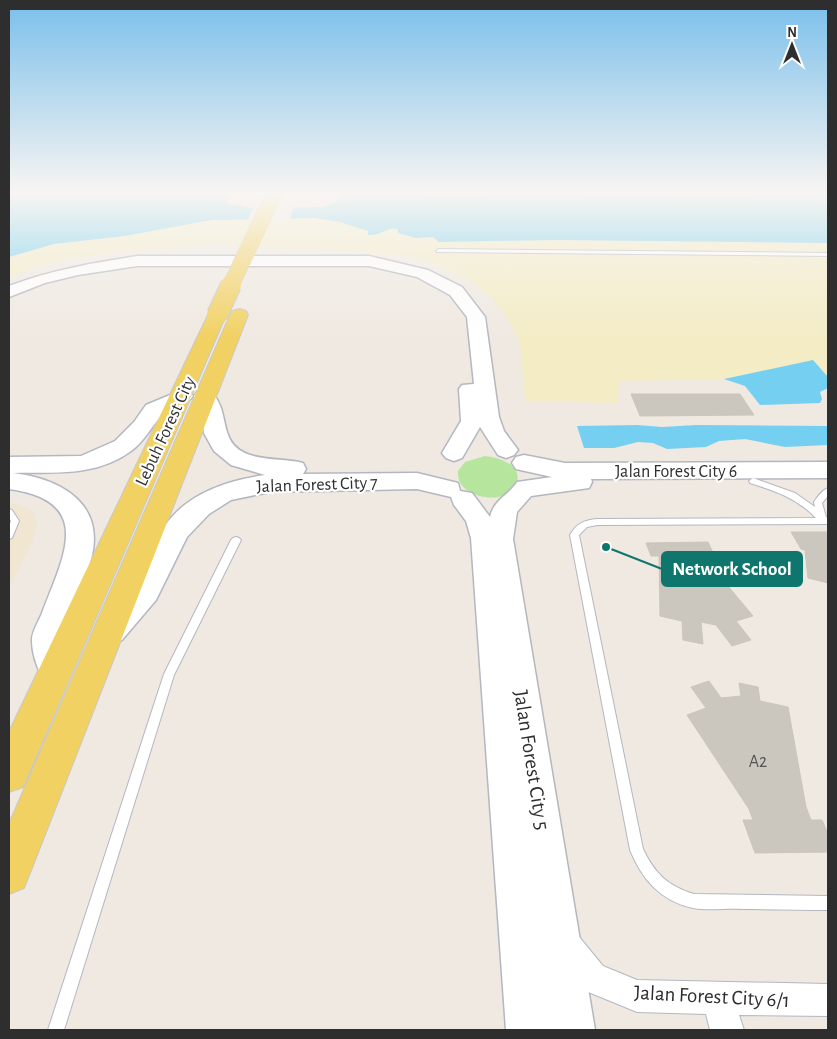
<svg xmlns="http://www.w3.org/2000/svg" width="837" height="1039" viewBox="0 0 837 1039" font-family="'Alegreya Sans',sans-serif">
  <rect width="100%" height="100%" fill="#efe9e1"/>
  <path fill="#f0e6d1" d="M9,502L32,510L37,524L31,544L9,588Z"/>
  <path fill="#b6e59e" d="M419,192H819L739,207L669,194L491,193C480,195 424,198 419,192Z
    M485,456C502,458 524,466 516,486C511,491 506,495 499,497C483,500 456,492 458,471L465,462Z"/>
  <path fill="#f3ecc5" d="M237,218C268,218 300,216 331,220C348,222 365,231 383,233C388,229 391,226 398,229V234L416,238L433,237L440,242L558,240L828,243V377L813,360L724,379L619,381L617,403L525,401C524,390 521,344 518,337C477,254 398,252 317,250C288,249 259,247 230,246L223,243C164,250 103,250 45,264C33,267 21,273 9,277V257L54,244L124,236L212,220Z"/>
  <path fill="#75cff0" d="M9,192H223L229,204L252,208L323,207L332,204L347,192H419C425,198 480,195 491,193L669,194L720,198L763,192H828V243L558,240L439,242L433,237L416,238L398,233V229C387,226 382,236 368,235V231L340,222L315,218L212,220L124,236L54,244L9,257Z
    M813,360L828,377V388L820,392L822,399L820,403L760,405L745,386L724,379Z
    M637,425L662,427L697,425L828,426V445L785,447L745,439L719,441L706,447L667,449L653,443L638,442L614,448H584L577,426Z"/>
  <path fill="#efe9e1" d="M255,205H295L289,220L247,221Z"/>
  <path fill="#cbc7bf" stroke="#cbc5ba" d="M631,394H740L754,415L640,416Z
    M791,532H828V583L808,578L805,550L801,549Z
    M708,542L714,555L703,556L753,616L736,621L751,640L732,646L716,625L701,622L703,644L683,640L682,621L660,616L659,556H651L646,543Z
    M709,681L721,698L741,696L739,683L758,687L760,701L788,707L806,807L811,820H822L828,834V852L755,853L743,820H753L749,809L687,715L706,708L691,687Z"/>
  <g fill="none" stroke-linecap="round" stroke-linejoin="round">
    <defs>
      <path id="lane" d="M439,249L828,253V256L437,252L436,251Z
        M753,478L795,493L815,507L814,502C817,497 823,490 828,488V496L822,503L826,517L828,518V524L597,525L587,527L579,535L643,849C655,874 668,886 694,894L828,896V910C800,910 771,909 743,909C727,908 708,911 693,908C660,901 642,879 630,850L570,535C576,524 584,520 597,519L816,518C797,498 775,491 750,483L749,481Z
        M9,509L12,510L19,521L12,538L9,539V526L11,521L9,518Z
        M236,537L239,538L241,540L174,675L64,1030H48L164,674L231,540L233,538Z"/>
      <path id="street" d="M569,933L580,938L603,966L637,980L828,984V1016L739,1015L744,1030H710L706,1014L637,1012L581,989L558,960L553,949L558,938Z"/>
      <path id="secondary" d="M137,256H369L428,270L462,287L485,317L499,417L504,431L518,450L514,455L506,458L498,455L480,427L462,458L454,461L446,458L442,453L461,421L459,389L462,385L474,384L467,317L450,295L417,277L369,266H137L78,275L45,283L9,297V286C51,270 93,263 137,256Z
        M182,390L189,392L193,396C185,407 169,407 161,416C151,427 144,442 131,451C96,477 54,472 13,473C55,478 101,499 93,550C90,568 80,588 74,605C71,615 62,631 63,641C64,651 69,662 71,671L66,681L55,686L44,681C38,670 32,654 32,641C31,633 39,621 42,613C63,557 96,501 9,489V457L81,456L115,441L134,422L146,405Z
        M205,390L212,392C224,408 222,415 227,432C236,465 278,456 303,463L306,469L303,474L417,473L458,483L460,491L472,493L490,517C494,499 509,495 517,482L552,477L516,469L512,463L516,457L524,455L565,463L828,462V478L591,479L592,482L589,488L531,496L517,512L513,539L595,1030H506L471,538L466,521L454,505L451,497L417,489L270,492L231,500L209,514L187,537L156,600L122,640L111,644L100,640L96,631C105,612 123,601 135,584C148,567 154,544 165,526C187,493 229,480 265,475L231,465L214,451L204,433L203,416L194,396L198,392Z"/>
      <path id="primary" d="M217,309L224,311L226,315L23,787L9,792V732L208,315L210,311Z
        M239,309L246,311L248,315L30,873L24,888L9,894V824L230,315L232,311Z"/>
    </defs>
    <use href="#lane" stroke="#b4b7c1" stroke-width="2"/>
    <use href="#street" stroke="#b4b7c1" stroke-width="2"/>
    <use href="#secondary" stroke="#b4b7c1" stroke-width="3"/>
    <use href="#primary" stroke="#c9c9c9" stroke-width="2"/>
    <use href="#lane" fill="#fff" fill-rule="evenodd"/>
    <use href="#street" fill="#fff" fill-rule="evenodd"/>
    <use href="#secondary" fill="#fff" fill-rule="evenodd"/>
    <use href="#primary" fill="#f2d163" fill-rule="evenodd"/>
    <defs>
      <path id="primary-bridge-far1" d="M230,287L275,192"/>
      <path id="primary-bridge" d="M217,315L231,285"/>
    </defs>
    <use href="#primary-bridge-far1" stroke="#c9c9c9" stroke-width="17" stroke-linecap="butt"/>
    <use href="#primary-bridge" stroke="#c9c9c9" stroke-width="22" stroke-linecap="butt"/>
    <use href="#primary-bridge-far1" stroke="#f2d163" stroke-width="16"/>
    <use href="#primary-bridge" stroke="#f2d163" stroke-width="20"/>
  </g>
  <linearGradient id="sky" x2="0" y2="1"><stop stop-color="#7abfeb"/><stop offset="0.57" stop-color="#f8f5f2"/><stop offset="1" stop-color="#f8f5f2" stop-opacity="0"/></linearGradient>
  <rect width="837" height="338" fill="url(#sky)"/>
  <g text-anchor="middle" stroke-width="4.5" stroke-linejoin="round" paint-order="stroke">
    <g font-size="18" fill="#2e2e2e" stroke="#fff">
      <text transform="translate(165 431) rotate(-65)" y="6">Lebuh Forest City</text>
      <text x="676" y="477">Jalan Forest City 6</text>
      <text transform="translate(317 484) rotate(-2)" y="6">Jalan Forest City 7</text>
    </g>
    <g font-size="18" fill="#555452">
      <text x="758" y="767">A2</text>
    </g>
    <g font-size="21" fill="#2e2e2e" stroke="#fff">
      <text transform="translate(532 760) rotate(81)" y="7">Jalan Forest City 5</text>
      <text transform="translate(712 996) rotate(3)" y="7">Jalan Forest City 6/1</text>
    </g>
  </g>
  <path fill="none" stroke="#0f766e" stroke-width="2" d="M606 547L662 569"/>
  <circle fill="#0f766e" stroke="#fff" stroke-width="2" cx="606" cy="547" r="5"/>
  <rect fill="#0f766e" stroke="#0f766e" stroke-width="2" x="662" y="552" width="140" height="34" rx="5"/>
  <g font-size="19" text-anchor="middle" font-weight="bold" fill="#fff">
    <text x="732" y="575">Network School</text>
  </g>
  <rect width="837" height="1039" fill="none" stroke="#2e2e2e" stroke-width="20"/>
  <g transform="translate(792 45)" stroke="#ffffff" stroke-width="4" paint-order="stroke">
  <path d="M0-4L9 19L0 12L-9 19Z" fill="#2e2e2e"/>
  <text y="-8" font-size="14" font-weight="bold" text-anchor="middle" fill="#2e2e2e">N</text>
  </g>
</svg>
